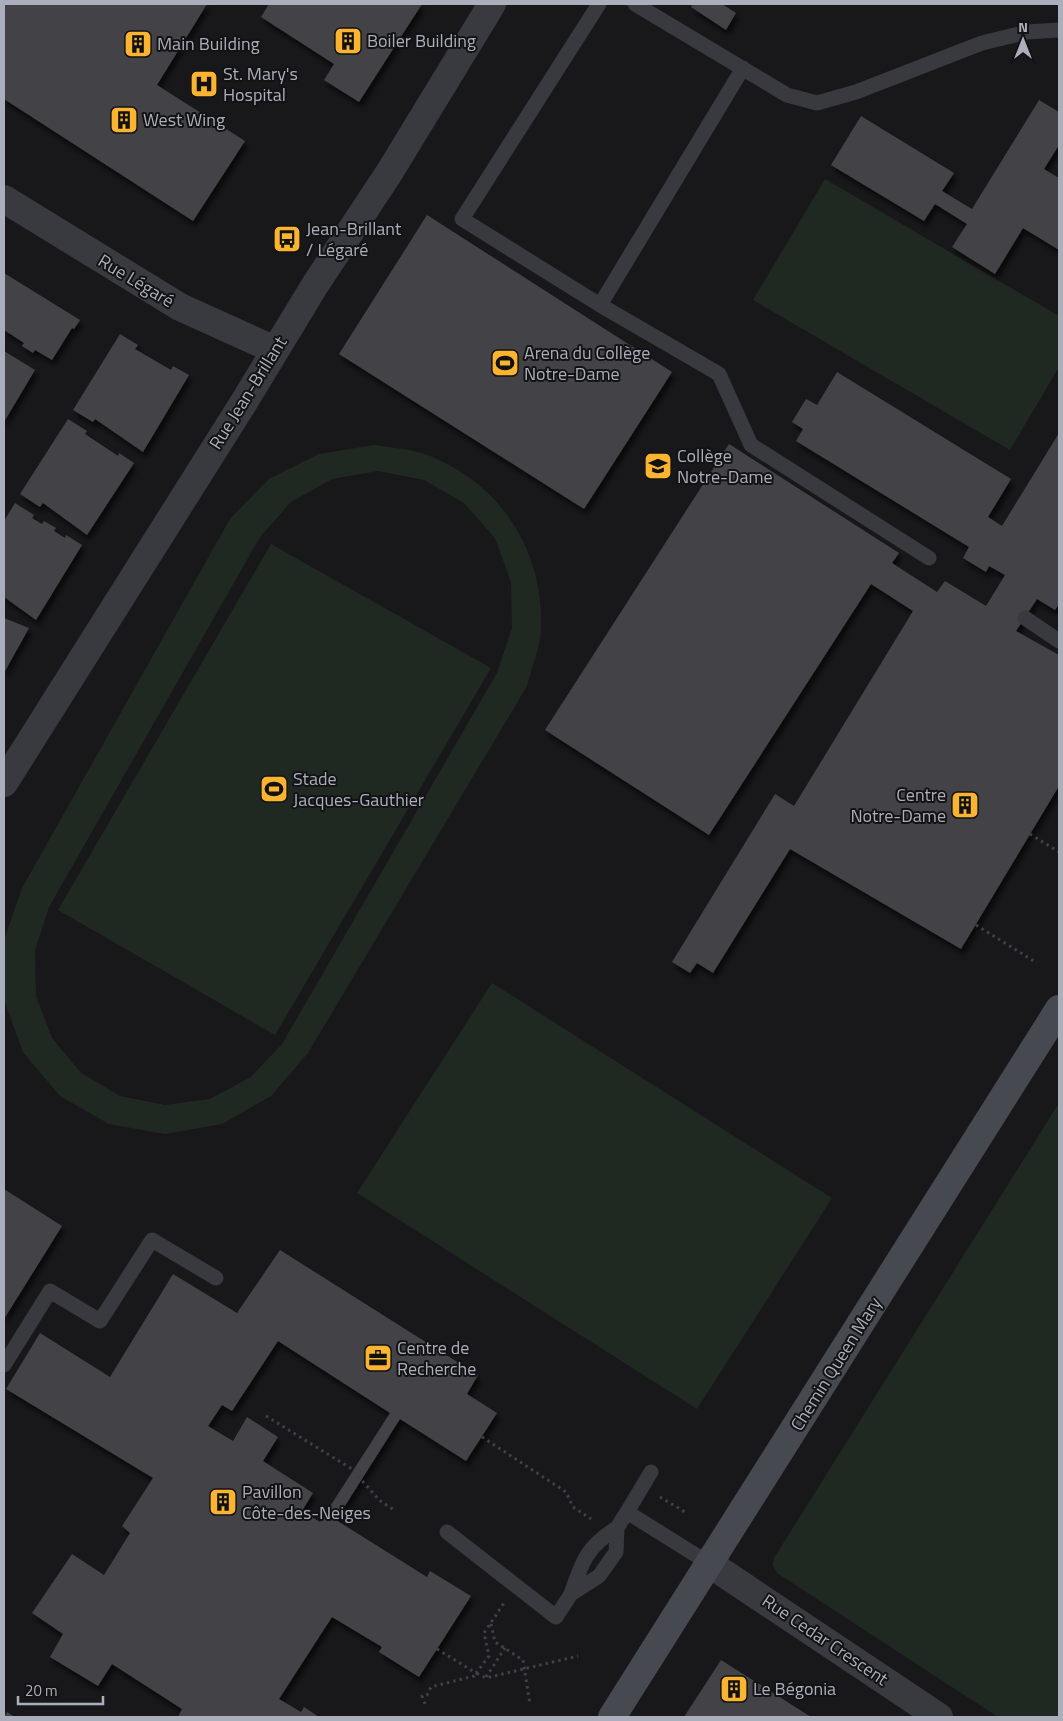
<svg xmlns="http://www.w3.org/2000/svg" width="1063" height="1721" viewBox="0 0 1063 1721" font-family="'Titillium Web',sans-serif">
  <defs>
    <filter id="shadow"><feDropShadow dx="3" dy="5.5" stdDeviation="2.5" flood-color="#0009"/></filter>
  </defs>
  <rect width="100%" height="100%" fill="#18181a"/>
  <path fill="#202921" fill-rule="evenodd" d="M825,179L1059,316V367L1010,450L753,300Z
    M374,445C392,448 414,449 430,456C503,486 544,552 541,630C540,648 531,669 527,686L308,1053L271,1096L222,1124L165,1134L109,1124L60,1096L23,1052L4,1000V940L22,888L230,519L269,479L319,454ZM378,471L424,480L464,503L495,538L511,582L512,628L497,673L282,1044L251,1077L210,1099L165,1105L120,1096L81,1073L52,1038L36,996L35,950L49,907L260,537L291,502L332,479Z
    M271,544L491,668L275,1035L58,910Z
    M492,983L832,1198L697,1409L357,1193Z
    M1059,1103V1717H998L777,1573L773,1565L774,1558Z"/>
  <path fill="#424347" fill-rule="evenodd" filter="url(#shadow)" d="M4,4H207L157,85L245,141L193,221L4,99Z
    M269,4H422L359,102L324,80L334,64L261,17Z
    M693,4H722L736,13L726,30L691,7Z
    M1039,100L1059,112V145L1044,169L1059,178V250L1023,228L995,274L952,247L967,224L935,204L924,221L831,165L861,116L954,173L942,191L972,209Z
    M427,215L672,372L584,509L339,354Z
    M4,273L80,320L74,329L72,328L52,360L35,350L33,353L22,346L24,343L4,330Z
    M120,334L138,345L135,349L171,370L173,366L189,375L143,452L95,419L93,422L73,410Z
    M4,351L35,370L4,422Z
    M837,372L1011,479L988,517L1002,526L1059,433V604L1055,610L1037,599L1016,631L1059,655V786L961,949L790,849L713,973L697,963L690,973L672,962L775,794L794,806L913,611L871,584L709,835L545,730L729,444L899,553L892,563L937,592L945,581L986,606L1005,575L989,566L986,572L963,558L969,547L796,441L803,429L792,422L806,399L817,405Z
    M68,419L87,431L85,434L118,456L119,453L134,463L87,535L43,503L40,507L20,494Z
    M15,503L34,515L32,518L42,524L44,521L56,528L54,531L65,538L66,535L82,545L36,620L4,597V521Z
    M4,618L29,628L4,673Z
    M4,1189L62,1226L4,1319Z
    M280,1250L478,1375L467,1394L497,1413L466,1461L400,1419L336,1520L427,1577L430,1571L471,1596L419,1677L379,1652L382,1647L332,1617L279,1699L301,1712L304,1707L319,1717H178L182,1709L112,1664L98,1686L50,1657L63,1634L32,1613L72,1554L104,1575L130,1533L122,1526L153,1478L6,1389L40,1333L110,1377L173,1274L237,1313ZM278,1341L390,1413L320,1522L302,1511L313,1493L263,1461L278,1437L247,1417L233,1441L208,1426L222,1405L232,1411Z
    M721,1660L811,1717H684Z
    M7,1712L15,1717H4Z"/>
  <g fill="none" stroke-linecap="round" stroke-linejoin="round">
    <path stroke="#3f4147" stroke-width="3" stroke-dasharray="2.5 4" stroke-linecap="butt" d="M1030,834L1059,852
      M976,925L1037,963
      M266,1416L352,1469L379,1500L394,1510
      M482,1437L566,1492L573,1507L591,1519
      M660,1497L685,1512
      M491,1624L495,1642L523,1660L530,1704
      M437,1649L476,1673L489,1656L484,1633L504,1603
      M486,1677L505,1648
      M425,1704L422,1696L427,1695L431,1687L474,1676L476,1673L486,1678L578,1656"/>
    <path stroke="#393a3f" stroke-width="15" d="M599,4L462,219L600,305L743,68
      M635,4L787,95L817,103L856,92L982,43L1027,32L1059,30
      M600,305L719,374L751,445L929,558
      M1025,618L1059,641
      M4,1365L50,1291L100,1321L152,1240L216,1278
      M627,1512L651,1472
      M617,1528C587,1546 582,1562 571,1594L599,1576L616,1552L617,1528L627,1512L710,1564
      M447,1532L556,1617L571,1594"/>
    <path stroke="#393a3f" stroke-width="28" d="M4,199L180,307L275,350
      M4,783L244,402L315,285L389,173L492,4
      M710,1564L939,1717"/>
    <path stroke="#474950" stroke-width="28" d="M612,1717L1059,1009"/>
  </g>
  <defs>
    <symbol id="building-square" viewBox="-11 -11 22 22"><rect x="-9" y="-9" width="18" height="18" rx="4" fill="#fab430" stroke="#131315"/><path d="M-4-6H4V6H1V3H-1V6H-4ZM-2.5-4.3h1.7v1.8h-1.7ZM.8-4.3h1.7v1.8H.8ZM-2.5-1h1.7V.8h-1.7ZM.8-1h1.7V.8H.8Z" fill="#111"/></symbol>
    <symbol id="hospital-square" viewBox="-11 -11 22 22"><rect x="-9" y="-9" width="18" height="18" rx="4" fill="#fab430" stroke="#131315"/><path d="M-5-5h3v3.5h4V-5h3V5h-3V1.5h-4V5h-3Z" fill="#111"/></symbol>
    <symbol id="bus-square" viewBox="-11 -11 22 22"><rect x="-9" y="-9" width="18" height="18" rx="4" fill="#fab430" stroke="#131315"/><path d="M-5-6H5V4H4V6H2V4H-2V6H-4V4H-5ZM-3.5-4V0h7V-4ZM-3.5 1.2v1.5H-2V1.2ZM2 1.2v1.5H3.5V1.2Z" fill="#111"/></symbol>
    <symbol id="stadium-square" viewBox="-11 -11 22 22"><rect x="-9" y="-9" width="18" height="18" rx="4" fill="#fab430" stroke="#131315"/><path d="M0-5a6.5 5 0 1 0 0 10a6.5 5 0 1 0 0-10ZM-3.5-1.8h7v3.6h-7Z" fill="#111"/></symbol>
    <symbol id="school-square" viewBox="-11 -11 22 22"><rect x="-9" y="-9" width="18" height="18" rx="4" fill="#fab430" stroke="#131315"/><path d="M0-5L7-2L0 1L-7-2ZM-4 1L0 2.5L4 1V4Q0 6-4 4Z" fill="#111"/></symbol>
    <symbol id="office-square" viewBox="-11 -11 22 22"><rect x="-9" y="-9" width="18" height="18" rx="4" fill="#fab430" stroke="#131315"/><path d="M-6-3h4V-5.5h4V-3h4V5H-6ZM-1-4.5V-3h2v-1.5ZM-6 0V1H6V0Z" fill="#111"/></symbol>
  </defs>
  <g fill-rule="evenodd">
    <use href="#building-square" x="332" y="25" width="32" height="32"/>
    <use href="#building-square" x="122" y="28" width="32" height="32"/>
    <use href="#hospital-square" x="188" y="68" width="32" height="32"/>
    <use href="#building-square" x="108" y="104" width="32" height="32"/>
    <use href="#bus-square" x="271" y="223" width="32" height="32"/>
    <use href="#stadium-square" x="489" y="347" width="32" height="32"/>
    <use href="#school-square" x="642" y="450" width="32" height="32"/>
    <use href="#stadium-square" x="258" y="773" width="32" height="32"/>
    <use href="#building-square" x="949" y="789" width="32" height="32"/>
    <use href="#office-square" x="362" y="1342" width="32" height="32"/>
    <use href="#building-square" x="207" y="1486" width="32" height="32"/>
    <use href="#building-square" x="718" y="1673" width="32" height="32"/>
  </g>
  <g text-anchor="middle" stroke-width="4" stroke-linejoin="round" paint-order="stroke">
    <g font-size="18" fill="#aaafbb" stroke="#131315" text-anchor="start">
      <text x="367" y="47">Boiler Building</text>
      <text x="157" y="50">Main Building</text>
      <text x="223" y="80">St. Mary's<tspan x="223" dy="21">Hospital</tspan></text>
      <text x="143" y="126">West Wing</text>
      <text x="306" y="235">Jean-Brillant<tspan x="306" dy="21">/ Légaré</tspan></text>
      <text x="524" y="359">Arena du Collège<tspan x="524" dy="21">Notre-Dame</tspan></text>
      <text x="677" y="462">Collège<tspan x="677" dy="21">Notre-Dame</tspan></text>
      <text x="293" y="785">Stade<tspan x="293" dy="21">Jacques-Gauthier</tspan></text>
      <text x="946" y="801" text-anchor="end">Centre<tspan x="946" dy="21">Notre-Dame</tspan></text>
      <text x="397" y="1354">Centre de<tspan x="397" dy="21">Recherche</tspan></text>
      <text x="242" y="1498">Pavillon<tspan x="242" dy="21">Côte-des-Neiges</tspan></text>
      <text x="753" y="1695">Le Bégonia</text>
    </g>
    <g font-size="18" fill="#aaafbb" stroke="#131315">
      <text transform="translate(136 281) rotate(31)" y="6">Rue Légaré</text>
      <text transform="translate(248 393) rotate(-58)" y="6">Rue Jean-Brillant</text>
      <text transform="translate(836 1364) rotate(-58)" y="6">Chemin Queen Mary</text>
      <text transform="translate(825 1640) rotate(34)" y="6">Rue Cedar Crescent</text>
    </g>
  </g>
  <rect width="1063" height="1721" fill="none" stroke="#aaafbb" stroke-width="10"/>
  <g transform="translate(1023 40)" stroke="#131315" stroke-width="4" paint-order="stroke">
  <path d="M0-4L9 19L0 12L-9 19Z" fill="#aaafbb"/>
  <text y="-8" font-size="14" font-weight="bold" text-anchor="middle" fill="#aaafbb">N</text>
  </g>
  <path d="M18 1696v8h85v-8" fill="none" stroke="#aaafbb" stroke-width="2.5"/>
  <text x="25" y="1696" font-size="15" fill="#aaafbb" stroke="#131315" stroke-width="4" paint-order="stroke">20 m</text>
</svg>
